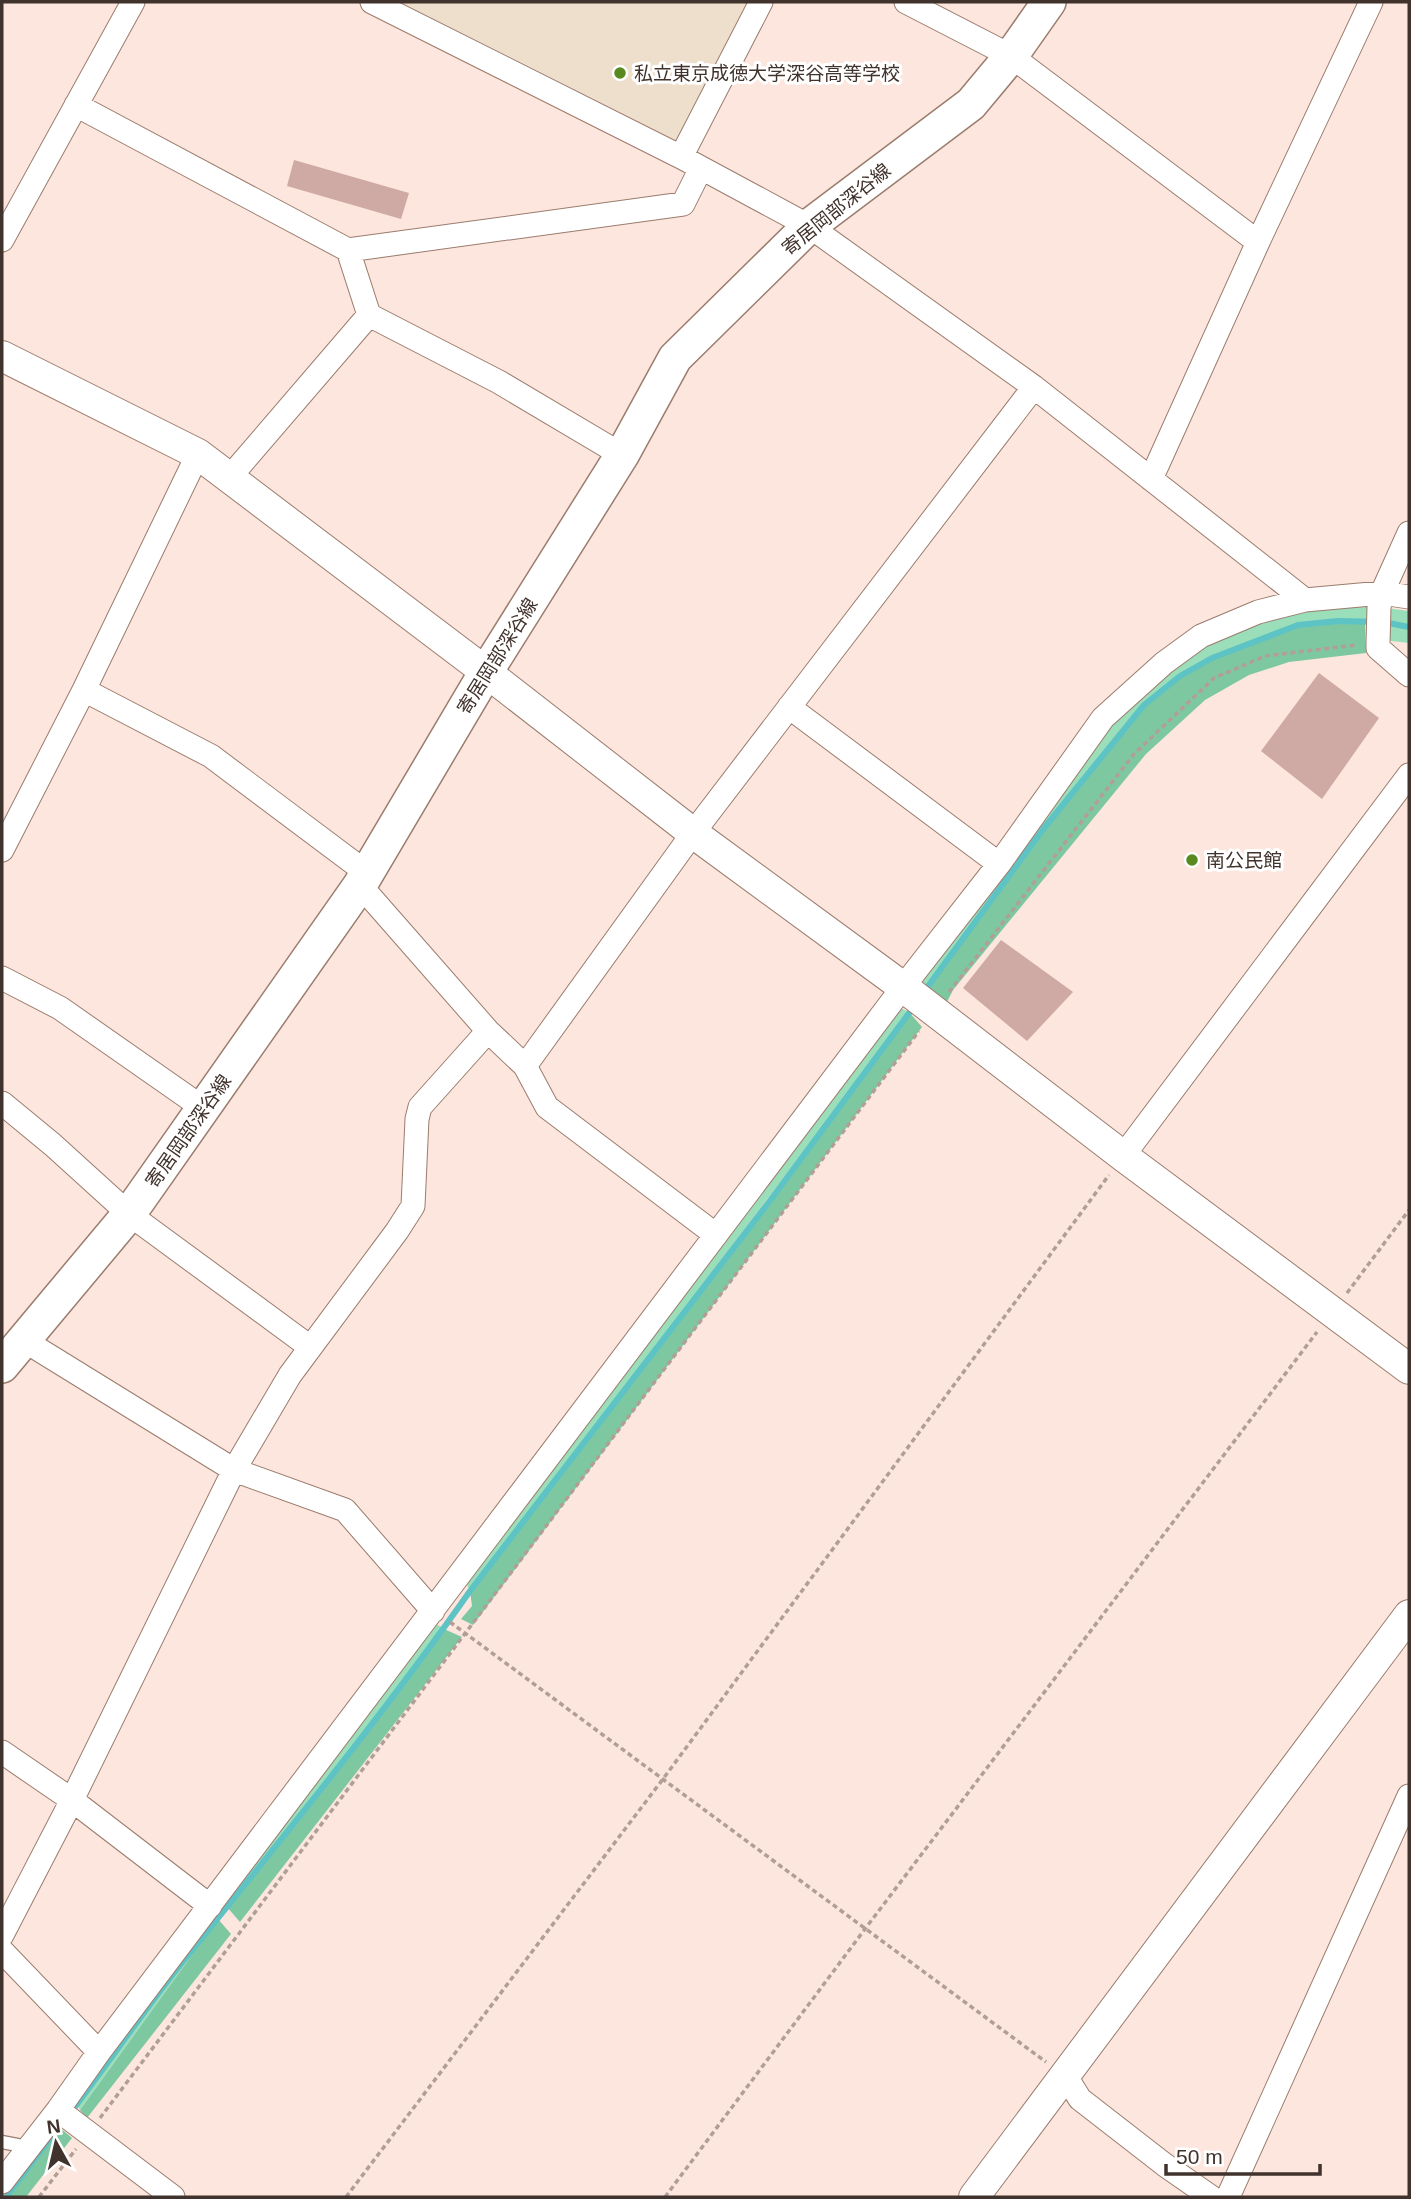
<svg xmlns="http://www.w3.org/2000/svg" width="1411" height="2199" viewBox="0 0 1411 2199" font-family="Arial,'Noto Sans JP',sans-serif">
  <rect width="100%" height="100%" fill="#fce6dd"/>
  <path fill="#eedfcc" d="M384,2H750L678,145Z"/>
  <path fill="#9bdeba" d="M1379,607L1409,611V643L1383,640V622L1338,621L1298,625L1212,658L1180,676L1144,705L1044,828L925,990L914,982L1108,722L1204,643L1309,608Z
    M898,1007L909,1012L470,1591L464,1579Z
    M435,1623L444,1629L227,1907L221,1903Z
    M215,1914L218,1919L80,2110L74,2099Z"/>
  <path fill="#7dc8a1" d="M1338,621L1365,623L1366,653L1289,662L1249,675L1205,700L1146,754L953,990L945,1006L925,990L1044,828L1144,705L1180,676L1212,658L1298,625Z
    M909,1012L922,1027L473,1625L461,1619L472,1606L470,1591L769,1202Z
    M444,1629L462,1637L240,1922L227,1907Z
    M218,1919L231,1934L87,2118L80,2110Z
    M59,2127L72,2138L26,2197H6Z"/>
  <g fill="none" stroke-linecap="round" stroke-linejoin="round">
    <path stroke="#5dc3c4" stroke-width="6" d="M923,993L1044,828L1144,705L1180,676L1212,658L1298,625L1338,621L1383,622L1409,627
      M71,2112C109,2062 145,2009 185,1959C282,1838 381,1718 470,1591L769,1202L915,1005
      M6,2197L62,2123"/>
  </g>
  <path fill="#cfa9a3" d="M294,160L409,193L401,219L287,186Z
    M1319,673L1379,718L1322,799L1261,751Z
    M1001,940L1073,992L1027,1041L963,988Z"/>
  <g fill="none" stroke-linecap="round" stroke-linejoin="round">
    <defs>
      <path id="service" d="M2,2142L28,2147"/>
      <path id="minor" d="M372,2L681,157L809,226L1034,387L1305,600
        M906,2L1011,56L1258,242
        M76,105L348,250L369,315L499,382L622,455
        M681,157L761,2
        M2,240L133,2
        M348,250L683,204L701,168
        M229,478L369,315
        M1151,479L1258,242L1371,2
        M1409,533L1382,593L1379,607L1378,643V648L1409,675
        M84,690L211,756L367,873
        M789,707L999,864
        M2,850L84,690L198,454
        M360,885L488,1031L525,1066L547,1107L716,1235
        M2,978L60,1008L203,1108
        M525,1066L693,833L1034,387
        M2,1103L53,1145L129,1214L310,1347
        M1123,1156L1409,775
        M25,1341L234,1470L345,1510L433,1611
        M2,1752L72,1800L210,1906
        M2,1935L72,1800L234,1470L290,1375L397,1231L413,1206L417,1119L420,1107L488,1031
        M2,1951L99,2052
        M1065,2075L1080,2099L1165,2165L1211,2197
        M58,2110L173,2197
        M2,2182L58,2110L99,2052L903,987L999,864L1103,718L1164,663L1201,636L1258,612L1305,600L1382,593L1409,597
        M1228,2197L1409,1796"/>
      <path id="tertiary" d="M2,356L198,454L486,672L693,833L903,987L1123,1156L1409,1369
        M974,2197L1409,1615"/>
      <path id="secondary" d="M2,1366L129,1214L360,885L486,672L622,455L675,358L809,226L971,104L1011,56L1049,2"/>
    </defs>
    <use href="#service" stroke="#9b7c6d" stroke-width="15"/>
    <use href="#minor" stroke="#9b7c6d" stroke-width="25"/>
    <use href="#tertiary" stroke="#9b7c6d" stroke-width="32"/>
    <use href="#secondary" stroke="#9b7c6d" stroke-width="36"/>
    <path stroke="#b19f97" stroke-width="3.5" stroke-dasharray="5 3.5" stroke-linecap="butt" d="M949,992L1134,754L1214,678L1265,656L1356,645
      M1347,1293L1409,1210
      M450,1622L1046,2062
      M100,2118L919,1031
      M39,2197L76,2149
      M346,2197L663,1779L1109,1175
      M665,2197L865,1929L1317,1332"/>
    <use href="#service" stroke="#fff" stroke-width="12"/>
    <use href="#minor" stroke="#fff" stroke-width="23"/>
    <use href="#tertiary" stroke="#fff" stroke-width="30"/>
    <use href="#secondary" stroke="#fff" stroke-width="33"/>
  </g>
  <g fill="#588a1f" stroke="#fff" stroke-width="2.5">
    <circle cx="620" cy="73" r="7"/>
    <circle cx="1192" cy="860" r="7"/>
  </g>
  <g text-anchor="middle" stroke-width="6" stroke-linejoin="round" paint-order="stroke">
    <g font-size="19" fill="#40322c" stroke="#fff" text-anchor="start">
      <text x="634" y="80">私立東京成徳大学深谷高等学校</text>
      <text x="1206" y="867">南公民館</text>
    </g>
    <g font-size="19" fill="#40322c" stroke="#fff">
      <text transform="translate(836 209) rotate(-39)" y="7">寄居岡部深谷線</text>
      <text transform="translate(497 656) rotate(-58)" y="7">寄居岡部深谷線</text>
      <text transform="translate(188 1131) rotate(-55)" y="7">寄居岡部深谷線</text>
    </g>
  </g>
  <rect width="1411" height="2199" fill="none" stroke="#40322c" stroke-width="7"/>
  <g transform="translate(56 2143) rotate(352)" stroke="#ffffff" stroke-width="5" paint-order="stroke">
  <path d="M0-5L12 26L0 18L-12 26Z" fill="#40322c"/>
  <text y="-10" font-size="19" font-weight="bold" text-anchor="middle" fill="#40322c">N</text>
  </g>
  <path d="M1166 2164v10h154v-10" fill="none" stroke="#40322c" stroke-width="3.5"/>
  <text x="1176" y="2164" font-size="21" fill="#40322c" stroke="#ffffff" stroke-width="5" paint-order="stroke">50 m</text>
</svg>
